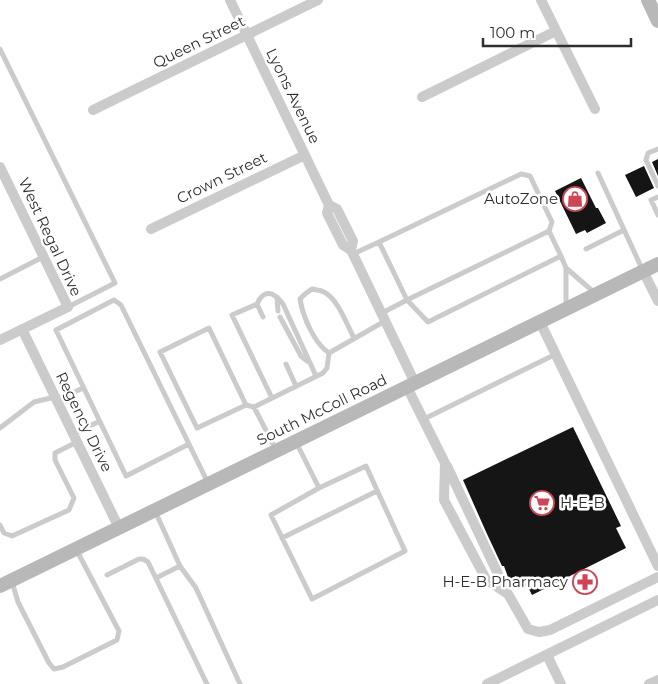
<svg xmlns="http://www.w3.org/2000/svg" width="658" height="684" viewBox="0 0 658 684" font-family="Montserrat,sans-serif">
  <rect width="100%" height="100%" fill="#fff"/>
  <path fill="#151515" d="M658,159V176L652,162Z
    M644,166L654,188L636,197L625,175Z
    M581,178L596,208H598L606,223L587,233L585,230L576,234L555,191Z
    M573,427L621,526L616,528L626,548L532,595L527,585L522,588L516,576L509,580L504,566H502L487,534L463,480Z"/>
  <g fill="none" stroke-linecap="round" stroke-linejoin="round">
    <path stroke="#cbcbcb" stroke-width="5" d="M0,49L115,283L68,307
      M658,149L648,153L646,160L658,186
      M598,173L643,271
      M658,197L651,200L658,215
      M379,242L521,174L530,176L552,222L549,231L561,256
      M586,249L624,230
      M353,254L379,242L407,300L549,231
      M566,268L596,294
      M0,279L43,257
      M277,297L278,311
      M257,304L263,317
      M382,313L407,300L428,322L561,256L566,268V307
      M280,317L301,356L307,361
      M329,353C314,343 303,317 300,299L305,294L312,289C316,290 320,290 324,292C338,299 347,325 354,338
      M329,353L385,321
      M286,364L296,386
      M272,398L232,315L257,304C264,288 274,292 283,304L316,376
      M57,400L83,388
      M246,405L209,328L160,352L197,428L246,405L254,407
      M424,419L556,354
      M0,428L34,402L55,397
      M73,434L100,421
      M296,442L319,488L271,515L312,599L405,551L366,466L319,488
      M189,444L126,476L56,330L114,300L121,305L208,483
      M276,450L254,407L323,373L327,368L329,353
      M155,511L180,566L196,588L240,684
      M0,525L4,533L12,536L69,510L74,498L55,460V453L77,442
      M282,538L377,491
      M107,575L139,559H143L148,562L207,684
      M156,578L180,566
      M12,582L18,602L49,663L54,669L63,667L117,640L119,631L76,549"/>
    <path stroke="#cbcbcb" stroke-width="10" d="M230,0L329,205L337,209L353,241L351,250
      M541,0L595,109
      M422,97L556,31
      M93,110L318,0
      M0,167L68,307L0,340
      M329,205L327,213L343,245L351,250L415,383
      M151,229L305,155
      M643,271L658,301
      M540,322L658,566
      M22,329L119,528
      M407,387L445,463L444,500L486,579L508,594L528,629L539,632L550,630L658,577
      M447,466L507,593
      M547,655L561,684
      M487,684L658,600
      M649,684L658,680"/>
    <path stroke="#b8b8b8" stroke-width="14" d="M648,0L658,21
      M0,586L658,264"/>
  </g>
  <defs>
    <symbol id="shop-ring" viewBox="-11 -11 22 22"><circle r="9.5" fill="#fff" stroke="#cf4555" stroke-width="1.5"/><path d="M-5-2.5h2.3a2.7 3.5 0 0 1 5.4 0H5L5.5 6h-11ZM-1.5-2.5h3a1.5 2.3 0 0 0-3 0Z" fill="#cf4555"/></symbol>
    <symbol id="supermarket-ring" viewBox="-11 -11 22 22"><circle r="9.5" fill="#fff" stroke="#cf4555" stroke-width="1.5"/><path d="M-6-5.5h2.5l.6 2H6L4.5 2H-2.5L-4.4-4H-6ZM-1.5 3.2a1.3 1.3 0 1 0 .1 0ZM3 3.2a1.3 1.3 0 1 0 .1 0Z" fill="#cf4555"/></symbol>
    <symbol id="pharmacy-ring" viewBox="-11 -11 22 22"><circle r="9.5" fill="#fff" stroke="#cf4555" stroke-width="1.5"/><path d="M-2-6h4v4h4v4h-4v4h-4v-4h-4v-4h4Z" fill="#cf4555"/></symbol>
  </defs>
  <g fill-rule="evenodd">
    <use href="#shop-ring" x="561" y="185" width="28" height="28"/>
    <use href="#supermarket-ring" x="528" y="489" width="28" height="28"/>
    <use href="#pharmacy-ring" x="571" y="568" width="28" height="28"/>
  </g>
  <g text-anchor="middle" stroke-width="5" stroke-linejoin="round" paint-order="stroke">
    <g font-size="15" fill="#2e2e2e" stroke="#fff">
      <text transform="translate(199 42) rotate(-26)" y="5">Queen Street</text>
      <text transform="translate(293 96) rotate(64)" y="5">Lyons Avenue</text>
      <text transform="translate(222 178) rotate(-26)" y="5">Crown Street</text>
      <text transform="translate(50 237) rotate(65)" y="5">West Regal Drive</text>
      <text transform="translate(322 410) rotate(-26)" y="5">South McColl Road</text>
      <text transform="translate(84 422) rotate(64)" y="5">Regency Drive</text>
    </g>
    <g font-size="15" fill="#2e2e2e" stroke="#fff" text-anchor="end">
      <text x="558" y="204">AutoZone</text>
      <text x="560" y="508" text-anchor="start">H-E-B</text>
      <text x="568" y="587">H-E-B Pharmacy</text>
    </g>
  </g>
  <path d="M483 38v8h148v-8" fill="none" stroke="#2e2e2e" stroke-width="2.5"/>
  <text x="490" y="38" font-size="15" fill="#2e2e2e" stroke="#ffffff" stroke-width="4" paint-order="stroke">100 m</text>
</svg>
